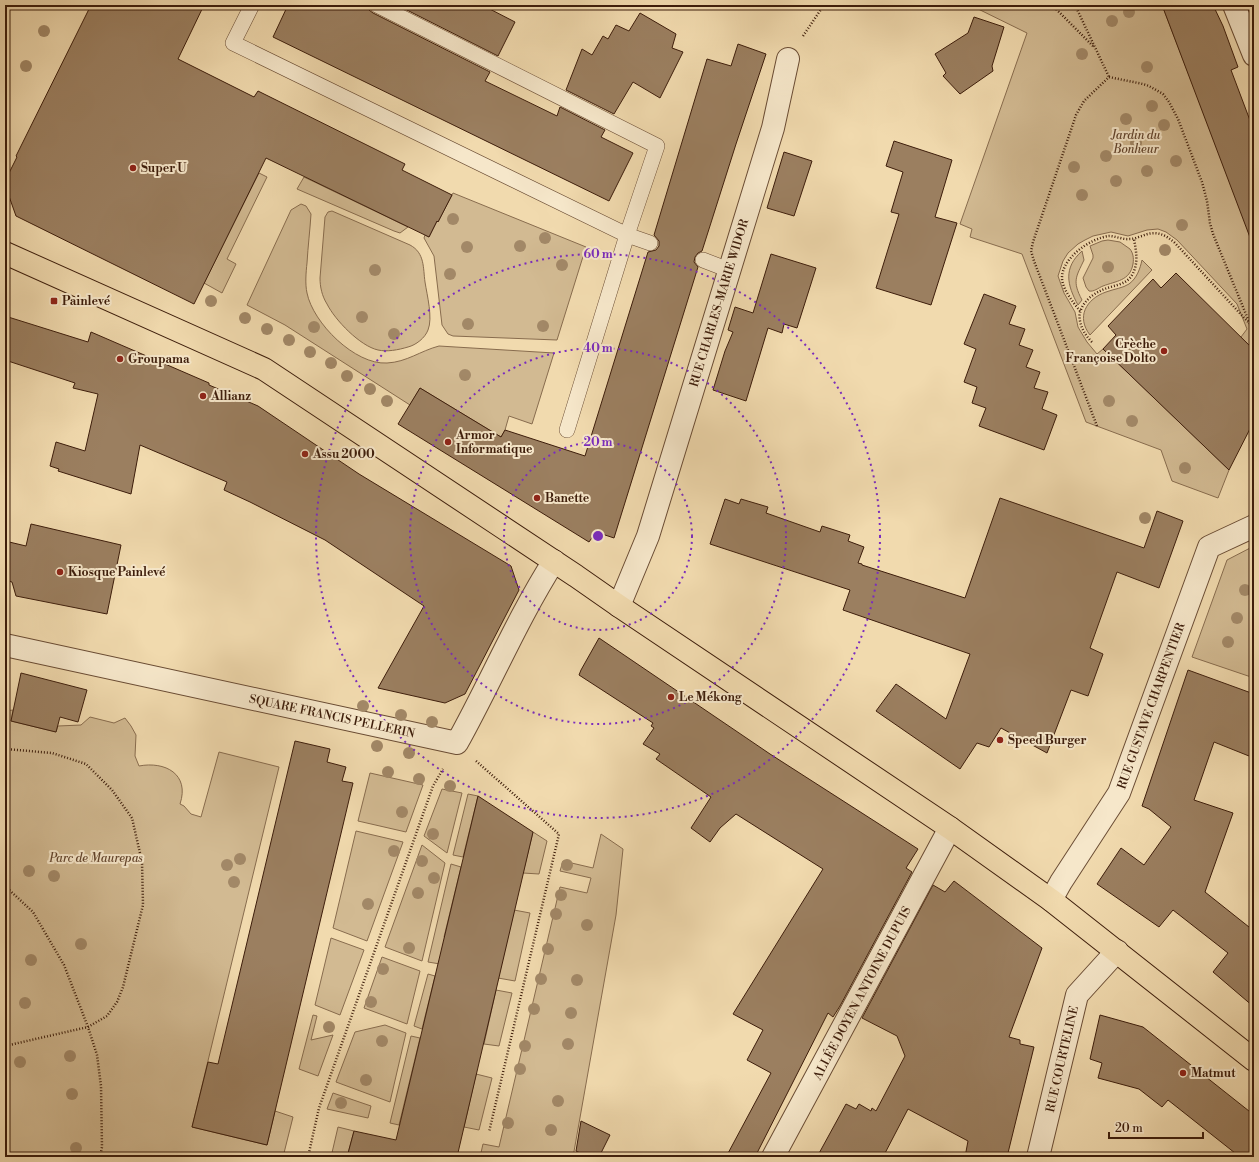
<svg xmlns="http://www.w3.org/2000/svg" width="1259" height="1162" viewBox="0 0 1259 1162" font-family="'Libre Bodoni',serif">
  <rect width="100%" height="100%" fill="#f1daae"/>
  <filter id="stains"><feTurbulence type="fractalNoise" baseFrequency=".005" numOctaves="4"/><feColorMatrix values="0 0 0 0 .2 0 0 0 0 .09 0 0 0 0 .02 0 0 0 .5 -.17"/></filter>
  <radialGradient id="worn" r=".72"><stop offset=".6" stop-color="#630" stop-opacity="0"/><stop offset="1" stop-color="#630" stop-opacity=".3"/></radialGradient>
  <path fill="#d2ba92" stroke="#886c4e" d="M970,5H1162L1254,244V358L1249,345L1241,337L1247,329L1237,304L1177,240L1166,232L1158,229L1147,230L1128,236L1111,232L1093,236L1085,240L1078,244L1068,253L1063,261L1058,276L1064,293L1075,312L1078,327L1087,342L1097,354L1103,349L1229,470L1218,498L1172,481L1161,450L1086,422L1022,254L970,237L972,229L960,224L1027,33Z
    M259,173L267,177L227,259L236,264L222,293L204,283Z
    M304,177L408,227L400,233L394,231L297,189Z
    M453,193L586,247L557,340L453,336L448,334L442,325L434,256L424,238L425,235L429,237L437,221L438,222Z
    M301,204L306,206L311,214C310,230 308,246 307,263C306,272 305,284 307,293C313,323 355,365 387,363C407,362 420,351 439,346L554,353L532,424L509,416L505,430L501,437L420,388L410,405L285,325L247,305L291,210Z
    M332,211L410,245C425,253 423,268 425,282C427,295 433,318 428,330C425,338 416,345 408,347C398,350 387,352 378,350C360,346 335,320 327,304C322,296 320,287 320,278L325,217L328,212Z
    M1108,240L1120,242L1130,249C1133,253 1134,258 1133,264C1130,281 1116,281 1103,286C1098,288 1094,292 1089,291L1086,287L1083,278L1093,258V255L1090,246L1102,241Z
    M1082,251L1084,260C1076,277 1072,281 1082,300L1078,305C1067,285 1063,268 1082,251Z
    M1142,260L1152,270L1090,335C1076,317 1086,299 1106,292C1114,289 1123,288 1129,284C1137,278 1140,269 1142,260Z
    M1254,546V678L1192,657L1227,560Z
    M13,710L11,721L56,732L58,726L81,725L90,717L114,723L125,718L131,726L136,735L135,756L139,766C165,761 190,774 180,804L184,806L191,814L201,817L219,752L279,767L192,1127L267,1145L275,1111L293,1117L283,1157H5V711Z
    M370,773L423,785L406,832L358,821Z
    M442,789L462,793L447,853L424,836Z
    M468,794L478,796L463,857L453,855Z
    M356,831L403,842L367,941L333,928Z
    M533,832L547,841L539,874L523,873Z
    M601,834L623,849L616,915L573,1157H480L483,1144L499,1147L560,887L587,893L591,878L560,871L563,861L593,868Z
    M422,845L445,863L422,961L385,947Z
    M451,864L461,867L444,937L446,938L440,964L428,962Z
    M514,910L530,913L515,981L498,978Z
    M331,938L364,950L340,1015L315,1005Z
    M382,957L420,971L407,1024L364,1008Z
    M428,974L435,976L422,1029L414,1026Z
    M496,990L512,993L499,1046L484,1044Z
    M313,1015L317,1016L311,1040L333,1035L318,1076L299,1069Z
    M385,1025L406,1033L390,1102L336,1082L355,1032Z
    M411,1036L420,1038L399,1125L390,1123Z
    M476,1074L492,1078L479,1130L464,1127Z
    M333,1093L371,1106L368,1118L327,1109Z
    M338,1127L354,1131L347,1157H331Z"/>
  <path fill="#9b7f60" stroke="#3d1d0b" d="M91,5H204L178,59L254,97L258,91L405,164L402,170L452,195L438,222L437,221L429,237L266,158L194,304L16,216L5,185V181L17,157L16,156Z
    M288,5H368L369,10L373,13L490,72L485,81L557,116L560,107L605,130L601,137L633,153L609,201L273,37Z
    M397,5H482L515,22L498,56Z
    M1162,5H1213L1223,26L1238,67L1231,70L1254,131V240H1251Z
    M640,13L676,34L672,48L683,52L660,98L633,82L614,114L566,90L582,49L592,55L603,36L608,39L616,25L629,31Z
    M974,17L1004,27L992,66L993,71L960,94L943,76L946,73L935,54L968,33Z
    M738,44L766,54L736,144L702,251L698,253L695,257L694,262L698,267L614,538L596,532L589,542L398,424L420,388L501,437L505,430L585,456L648,252L656,250L659,246V241L654,235L707,59L731,66Z
    M894,141L952,160L935,217L957,223L931,305L876,288L899,214L891,212L903,172L886,166Z
    M784,152L812,161L794,216L767,208Z
    M771,254L816,268L797,328L784,324L782,333L768,328L746,401L713,390L725,351L733,332L728,330L735,307L753,313Z
    M1176,273L1254,350V421L1229,470L1103,349L1116,335L1108,326L1153,279L1161,288Z
    M984,294L1016,306L1009,324L1025,329L1019,345L1033,350L1026,367L1040,372L1034,388L1048,392L1042,409L1057,415L1044,450L979,426L986,408L972,403L977,387L964,382L976,349L964,344Z
    M5,316L88,342L91,332L209,383V385L258,406L359,474L511,566L519,590L465,694L445,703L378,688L424,606L325,540L250,502L224,490L227,482L140,445L131,494L58,471L59,469L50,466L56,442L85,451L98,394L73,388L75,383L5,360Z
    M1000,498L1144,548L1157,511L1183,521L1159,588L1117,572L1090,648L1103,654L1088,696L1071,690L1047,753L1001,728L989,747L977,743L960,769L876,711L896,684L946,719L970,654L843,610L850,590L710,544L725,499L739,504L741,499L768,507L766,513L820,532L822,526L850,535L848,541L864,547L858,563L862,564V565L965,598Z
    M31,524L121,545L107,614L16,596L12,582L5,580V541L26,546Z
    M599,638L770,754L918,849L906,868L912,872L840,1006L833,1017L828,1013L755,1157H726L771,1073L747,1060L763,1030L733,1014L823,869L736,814L720,828L710,842L691,828L711,797L656,759L660,754L643,744L654,728L651,726L653,723L579,675L581,670Z
    M1188,670L1254,694V758L1214,742L1194,800L1233,813L1205,892L1249,927L1254,920V1007L1213,972L1228,953L1173,910L1159,927L1097,884L1121,848L1144,865L1171,827L1149,809L1142,806Z
    M21,673L87,690L78,722L60,717L56,732L11,721Z
    M295,741L330,749L327,762L346,767L342,781L353,783L267,1145L192,1127L208,1062L218,1064Z
    M478,796L533,832L457,1157H347L354,1131L396,1140Z
    M954,881L1042,948L1009,1037L1020,1040V1044L1034,1047L1007,1157H965L968,1141L908,1109L883,1157H817L846,1104L856,1109L859,1104L871,1111L872,1108L876,1111L905,1056L897,1036L862,1018L933,885L945,892Z
    M1100,1015L1143,1027L1254,1115V1157H1240L1168,1100L1162,1107L1139,1089L1098,1078L1102,1063L1090,1059Z
    M581,1121L610,1135L599,1157H588L576,1151Z"/>
  <g fill="none" stroke-linecap="round" stroke-linejoin="round">
    <defs>
      <path id="service" d="M252,5L233,43L627,235L650,243
        M377,5L657,146L627,235L567,430
        M703,260L729,270"/>
      <path id="minor" d="M1234,5L1254,55
        M619,606L648,536L773,128L788,59
        M5,645L457,743C490,684 517,619 554,561
        M1051,900L1061,882L1119,793L1209,547L1254,526
        M773,1157L950,828
        M1038,1157L1077,995L1117,951"/>
      <path id="primary" d="M5,253L264,369L576,576L619,606L950,828L1051,900L1254,1060"/>
    </defs>
    <use href="#service" stroke="#6a4c34" stroke-width="16"/>
    <use href="#minor" stroke="#6a4c34" stroke-width="24"/>
    <use href="#primary" stroke="#3d1d0b" stroke-width="24"/>
    <path stroke="#3d1d0b" stroke-width="2.5" stroke-dasharray="1 2" stroke-linecap="butt" d="M1052,5L1094,47
      M1075,5L1109,77
      M803,36L824,5
      M1109,77L1143,84L1149,86L1163,94L1169,102L1178,119L1202,182L1207,201L1210,223L1213,234L1250,324L1254,332
      M1080,311C1073,302 1063,290 1062,279C1061,258 1091,238 1109,236C1116,236 1123,240 1130,239C1134,239 1138,237 1142,236C1155,230 1165,234 1175,243L1248,322
      M1092,342C1086,336 1082,330 1080,321C1077,308 1089,296 1100,291C1111,285 1126,286 1132,275C1139,263 1136,251 1134,239
      M1097,426L1034,261L1031,251L1033,242L1076,115L1084,101L1109,77
      M5,749L52,753L86,764L112,790L132,818L142,862L143,905L123,987L117,1002L107,1016L88,1027L5,1046
      M476,761L559,834L489,1132
      M5,886L33,912L64,965L88,1027L97,1055L101,1086L102,1147L100,1157
      M308,1157L319,1108L433,786L443,769"/>
    <use href="#service" stroke="#f6e7ca" stroke-width="15"/>
    <use href="#minor" stroke="#f6e7ca" stroke-width="22"/>
    <use href="#primary" stroke="#f1daae" stroke-width="22"/>
  </g>
  <g fill="#a28867">
    <circle cx="1129" cy="12" r="6"/>
    <circle cx="1112" cy="21" r="6"/>
    <circle cx="44" cy="31" r="6"/>
    <circle cx="1082" cy="54" r="6"/>
    <circle cx="26" cy="66" r="6"/>
    <circle cx="1147" cy="67" r="6"/>
    <circle cx="1152" cy="106" r="6"/>
    <circle cx="1126" cy="119" r="6"/>
    <circle cx="1164" cy="125" r="6"/>
    <circle cx="1136" cy="143" r="6"/>
    <circle cx="1106" cy="156" r="6"/>
    <circle cx="1176" cy="161" r="6"/>
    <circle cx="1074" cy="167" r="6"/>
    <circle cx="1147" cy="171" r="6"/>
    <circle cx="1116" cy="181" r="6"/>
    <circle cx="1082" cy="195" r="6"/>
    <circle cx="453" cy="219" r="6"/>
    <circle cx="1182" cy="225" r="6"/>
    <circle cx="545" cy="238" r="6"/>
    <circle cx="520" cy="246" r="6"/>
    <circle cx="467" cy="247" r="6"/>
    <circle cx="1165" cy="250" r="6"/>
    <circle cx="562" cy="265" r="6"/>
    <circle cx="1108" cy="267" r="6"/>
    <circle cx="375" cy="270" r="6"/>
    <circle cx="450" cy="274" r="6"/>
    <circle cx="211" cy="301" r="6"/>
    <circle cx="362" cy="317" r="6"/>
    <circle cx="245" cy="318" r="6"/>
    <circle cx="468" cy="324" r="6"/>
    <circle cx="543" cy="326" r="6"/>
    <circle cx="314" cy="327" r="6"/>
    <circle cx="267" cy="329" r="6"/>
    <circle cx="394" cy="334" r="6"/>
    <circle cx="289" cy="340" r="6"/>
    <circle cx="310" cy="352" r="6"/>
    <circle cx="331" cy="363" r="6"/>
    <circle cx="465" cy="375" r="6"/>
    <circle cx="347" cy="376" r="6"/>
    <circle cx="370" cy="389" r="6"/>
    <circle cx="387" cy="401" r="6"/>
    <circle cx="1109" cy="401" r="6"/>
    <circle cx="1132" cy="421" r="6"/>
    <circle cx="1185" cy="468" r="6"/>
    <circle cx="1145" cy="518" r="6"/>
    <circle cx="1245" cy="590" r="6"/>
    <circle cx="1237" cy="618" r="6"/>
    <circle cx="1228" cy="642" r="6"/>
    <circle cx="363" cy="706" r="6"/>
    <circle cx="401" cy="715" r="6"/>
    <circle cx="432" cy="722" r="6"/>
    <circle cx="377" cy="746" r="6"/>
    <circle cx="409" cy="753" r="6"/>
    <circle cx="388" cy="772" r="6"/>
    <circle cx="419" cy="779" r="6"/>
    <circle cx="450" cy="786" r="6"/>
    <circle cx="402" cy="812" r="6"/>
    <circle cx="433" cy="834" r="6"/>
    <circle cx="394" cy="851" r="6"/>
    <circle cx="240" cy="859" r="6"/>
    <circle cx="422" cy="861" r="6"/>
    <circle cx="227" cy="865" r="6"/>
    <circle cx="567" cy="865" r="6"/>
    <circle cx="29" cy="871" r="6"/>
    <circle cx="54" cy="876" r="6"/>
    <circle cx="434" cy="878" r="6"/>
    <circle cx="234" cy="882" r="6"/>
    <circle cx="418" cy="893" r="6"/>
    <circle cx="561" cy="895" r="6"/>
    <circle cx="368" cy="904" r="6"/>
    <circle cx="556" cy="914" r="6"/>
    <circle cx="587" cy="925" r="6"/>
    <circle cx="81" cy="944" r="6"/>
    <circle cx="409" cy="948" r="6"/>
    <circle cx="548" cy="949" r="6"/>
    <circle cx="31" cy="960" r="6"/>
    <circle cx="383" cy="969" r="6"/>
    <circle cx="541" cy="979" r="6"/>
    <circle cx="577" cy="980" r="6"/>
    <circle cx="371" cy="1002" r="6"/>
    <circle cx="25" cy="1003" r="6"/>
    <circle cx="534" cy="1009" r="6"/>
    <circle cx="571" cy="1013" r="6"/>
    <circle cx="329" cy="1027" r="6"/>
    <circle cx="382" cy="1041" r="6"/>
    <circle cx="568" cy="1044" r="6"/>
    <circle cx="525" cy="1046" r="6"/>
    <circle cx="70" cy="1056" r="6"/>
    <circle cx="20" cy="1062" r="6"/>
    <circle cx="520" cy="1069" r="6"/>
    <circle cx="366" cy="1080" r="6"/>
    <circle cx="72" cy="1094" r="6"/>
    <circle cx="558" cy="1101" r="6"/>
    <circle cx="341" cy="1103" r="6"/>
    <circle cx="508" cy="1123" r="6"/>
    <circle cx="551" cy="1130" r="6"/>
    <circle cx="76" cy="1148" r="6"/>
  </g>
  <g fill="none" stroke="#7b2cbf" stroke-width="2" stroke-dasharray="2 4">
    <circle cx="598" cy="536" r="94"/>
    <circle cx="598" cy="536" r="188"/>
    <circle cx="598" cy="536" r="282"/>
  </g>
  <g fill="#8f2418" stroke="#f6e7ca" stroke-width="1.5">
    <circle cx="133" cy="168" r="4"/>
    <rect x="50" y="297" width="8" height="8" rx="2"/>
    <circle cx="1164" cy="351" r="4"/>
    <circle cx="120" cy="359" r="4"/>
    <circle cx="203" cy="396" r="4"/>
    <circle cx="448" cy="442" r="4"/>
    <circle cx="305" cy="454" r="4"/>
    <circle cx="537" cy="498" r="4"/>
    <circle cx="60" cy="572" r="4"/>
    <circle cx="671" cy="697" r="4"/>
    <circle cx="1000" cy="740" r="4"/>
    <circle cx="1183" cy="1073" r="4"/>
  </g>
  <g text-anchor="middle" stroke-width="4" stroke-linejoin="round" paint-order="stroke">
    <g font-size="12" font-style="italic" fill="#62442d" stroke="#f6e7ca">
      <text x="1136" y="139">Jardin du<tspan x="1136" dy="14">Bonheur</tspan></text>
      <text x="96" y="862">Parc de Maurepas</text>
    </g>
    <g font-size="12" font-weight="bold" fill="#3d1d0b" stroke="#f6e7ca" text-anchor="start">
      <text x="141" y="172">Super U</text>
      <text x="62" y="305">Painlevé</text>
      <text x="1156" y="348" text-anchor="end">Crèche<tspan x="1156" dy="14">Françoise Dolto</tspan></text>
      <text x="128" y="363">Groupama</text>
      <text x="211" y="400">Allianz</text>
      <text x="456" y="439">Armor<tspan x="456" dy="14">Informatique</tspan></text>
      <text x="313" y="458">Assu 2000</text>
      <text x="545" y="502">Banette</text>
      <text x="68" y="576">Kiosque Painlevé</text>
      <text x="679" y="701">Le Mékong</text>
      <text x="1008" y="744">Speed Burger</text>
      <text x="1191" y="1077">Matmut</text>
    </g>
    <g font-size="12" fill="#3d1d0b" stroke="#f6e7ca">
      <text transform="translate(719 303) rotate(-73)" y="4">RUE CHARLES-MARIE WIDOR</text>
      <text transform="translate(1151 706) rotate(-70)" y="4">RUE GUSTAVE CHARPENTIER</text>
      <text transform="translate(332 716) rotate(12)" y="4">SQUARE FRANCIS PELLERIN</text>
      <text transform="translate(862 993) rotate(-62)" y="4">ALLÉE DOYEN ANTOINE DUPUIS</text>
      <text transform="translate(1062 1059) rotate(-77)" y="4">RUE COURTELINE</text>
    </g>
  </g>
  <circle cx="598" cy="536" r="6" fill="#7b2cbf" stroke="#f6e7ca" stroke-width="2"/>
  <g font-size="12" text-anchor="middle" font-weight="bold" fill="#7b2cbf" stroke="#f6e7ca" stroke-width="4" stroke-linejoin="round" paint-order="stroke">
    <text x="598" y="258">60 m</text>
    <text x="598" y="352">40 m</text>
    <text x="598" y="446">20 m</text>
  </g>
  <rect width="1259" height="1162" fill="none" stroke="#f1daae" stroke-width="20"/>
  <rect x="6" y="6" width="1247" height="1150" fill="none" stroke="#3d1d0b" stroke-width="2"/>
  <rect x="10" y="10" width="1239" height="1142" fill="none" stroke="#3d1d0b"/>
  <path d="M1109 1132v6h94v-6" fill="none" stroke="#3d1d0b" stroke-width="2"/>
  <text x="1115" y="1132" font-size="12" fill="#3d1d0b" stroke="#f6e7ca" stroke-width="3" paint-order="stroke">20 m</text>
  <rect width="100%" height="100%" filter="url(#stains)"/>
  <rect width="100%" height="100%" fill="url(#worn)"/>
</svg>
